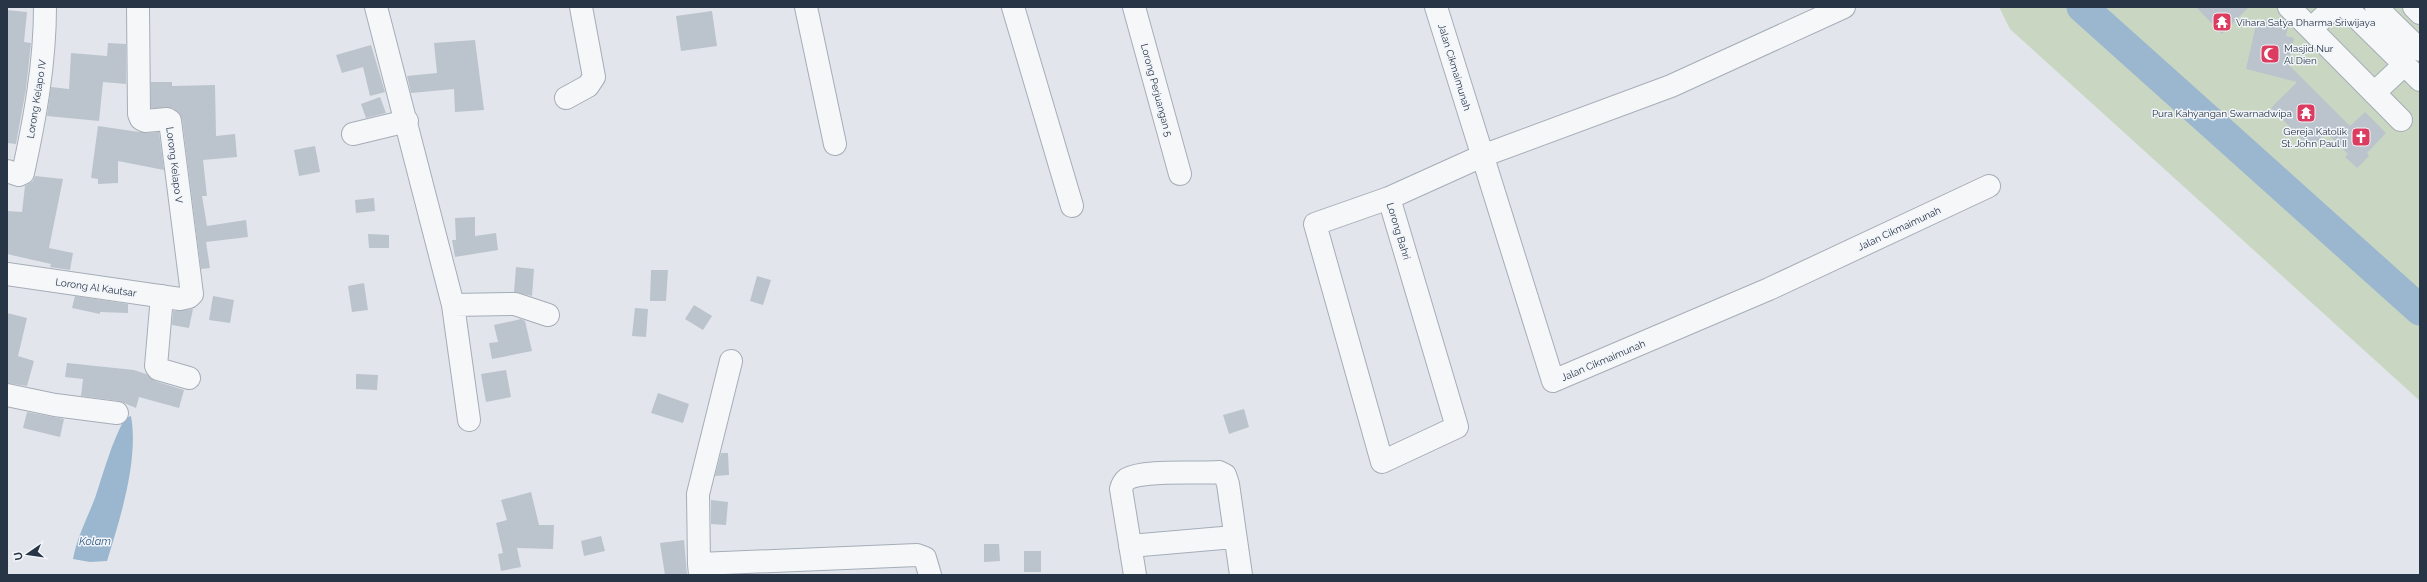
<svg xmlns="http://www.w3.org/2000/svg" width="2427" height="582" viewBox="0 0 2427 582" font-family="Raleway,sans-serif">
  <rect width="100%" height="100%" fill="#e2e6ec"/>
  <path fill="#c9d7c2" d="M1999,7H2420V401L2010,29Z"/>
  <path fill="#9ab7cf" d="M131,416C139,460 120,519 107,561L90,562L73,559C77,537 87,519 95,498C104,471 111,444 125,418Z"/>
  <g fill="none" stroke-linecap="round" stroke-linejoin="round">
    <path stroke="#9ab7cf" stroke-width="31" d="M2082,7L2420,310"/>
  </g>
  <path fill="#bbc3cc" d="M2196,7H2249L2222,34Z
    M7,10L27,12L24,42L31,43L26,89L16,144L7,143Z
    M712,11L717,46L681,51L676,16Z
    M2257,20L2288,27L2286,36L2294,38L2288,64L2350,126L2365,112L2386,133L2367,153L2369,156L2357,168L2345,157L2348,154L2327,133L2311,148L2271,108L2297,82L2246,69Z
    M475,40L484,110L455,112L454,89L411,93L407,76L437,73L434,43Z
    M108,43L126,44V84L103,82L99,121L47,116L51,87L69,89L71,53L107,56Z
    M371,45L385,92L370,96L363,67L342,73L336,55Z
    M151,82H172V86L215,85L216,136L235,134L237,157L203,160L207,196H202L207,226L246,220L248,237L206,242L210,268L201,269L182,119L173,108H151Z
    M380,97L386,113L366,118L361,104Z
    M98,126L146,133L159,132L164,170L118,161V183L98,184V179L91,178Z
    M315,146L320,172L299,176L294,150Z
    M35,176L63,179L49,248L73,253L70,270L50,267L51,264L7,254V211L22,212L25,186L33,181Z
    M374,198L375,211L356,213L355,200Z
    M475,217V236L496,233L498,250L455,257L452,240H456L455,218Z
    M368,234L389,235V248H369Z
    M516,267L534,269L532,296L514,292Z
    M651,270H668L666,301H650Z
    M757,276L771,280L763,305L750,301Z
    M364,283L368,310L352,312L348,286Z
    M75,296L128,304V313L100,312V314L72,308Z
    M213,296L234,300L230,323L209,320Z
    M694,305L712,316L703,330L685,319Z
    M635,308L648,309L646,337L632,336Z
    M193,309L189,328L172,325L173,311Z
    M7,313L27,318L18,356L34,361L27,386L7,383Z
    M521,319L525,321L532,351L492,359L489,343L498,342L494,325Z
    M67,363L134,370L146,374L155,381L184,390L179,408L139,397L136,408L119,401L81,396L83,379L65,377Z
    M506,370L511,397L486,402L481,374Z
    M356,374L378,375L377,390L356,389Z
    M658,393L689,404L683,423L651,413Z
    M1244,409L1249,427L1229,434L1223,415Z
    M27,412L64,419L60,437L23,428Z
    M721,453H728L729,475L715,476Z
    M531,492L539,525H554L553,549L517,548L521,567L501,571L498,554L503,553L496,523L507,520L501,500Z
    M711,500L728,502L726,525L711,524Z
    M601,536L605,551L584,556L581,541Z
    M684,540L687,575H665L660,543Z
    M984,544H999L1000,561L984,562Z
    M1024,551H1041V572H1024Z"/>
  <g fill="none" stroke-linecap="round" stroke-linejoin="round">
    <defs>
      <path id="minor" d="M376,7L453,305L515,304L548,315
        M806,7L835,144
        M1013,7L1072,206
        M1134,7L1180,174
        M1436,7L1553,381L1769,289L1989,186
        M2289,7L2401,120
        M2346,7L2420,80
        M2376,7L2420,50
        M2414,7L2420,13
        M2311,29L2334,7
        M2374,93L2404,65
        M566,98L588,86L594,77L581,7
        M353,134L407,121
        M7,171L19,175L23,173C35,118 45,63 45,7
        M1389,198L1457,427L1382,462L1315,224Z
        M1389,198L1482,156L1671,86L1844,7
        M7,274L180,299L189,297L192,294L170,121L167,119L145,121L141,119L139,114L138,7
        M162,296L156,366L158,369L189,378
        M453,305L469,420
        M7,395L55,405L117,413
        M1130,546L1234,537
        M699,564L698,494L731,361
        M700,575L699,564L917,555L925,558L930,575
        M1135,575L1121,489C1122,485 1123,482 1127,479C1144,469 1198,474 1219,472L1225,475L1228,484L1241,575"/>
    </defs>
    <use href="#minor" stroke="#a6adb7" stroke-width="24"/>
    <use href="#minor" stroke="#f5f7f9" stroke-width="22"/>
  </g>
  <defs>
    <symbol id="temple-square" viewBox="-11 -11 22 22"><rect x="-9" y="-9" width="18" height="18" rx="4" fill="#dc3c5f" stroke="#f2f5f9"/><path d="M0-6L5-2H3V0L6.5 2.5H4V6H1.5V3h-3V6H-4V2.5H-6.5L-3 0V-2H-5Z" fill="#fff"/></symbol>
    <symbol id="mosque-square" viewBox="-11 -11 22 22"><rect x="-9" y="-9" width="18" height="18" rx="4" fill="#dc3c5f" stroke="#f2f5f9"/><path d="M3.5-4.9A6 6 0 1 0 3.5 4.9A5 5 0 1 1 3.5-4.9Z" fill="#fff"/></symbol>
    <symbol id="church-square" viewBox="-11 -11 22 22"><rect x="-9" y="-9" width="18" height="18" rx="4" fill="#dc3c5f" stroke="#f2f5f9"/><path d="M-1.2-6h2.4v3.5h3.3v2.4h-3.3V6h-2.4V-.1h-3.3v-2.4h3.3Z" fill="#fff"/></symbol>
  </defs>
  <g fill-rule="evenodd">
    <use href="#temple-square" x="2211" y="11" width="22" height="22"/>
    <use href="#mosque-square" x="2259" y="43" width="22" height="22"/>
    <use href="#temple-square" x="2295" y="102" width="22" height="22"/>
    <use href="#church-square" x="2350" y="126" width="22" height="22"/>
  </g>
  <g text-anchor="middle" stroke-width="3" stroke-linejoin="round" paint-order="stroke">
    <g font-size="10" fill="#283546" stroke="#f2f5f9" text-anchor="start">
      <text x="2236" y="26">Vihara Satya Dharma Sriwijaya</text>
      <text x="2284" y="52">Masjid Nur<tspan x="2284" dy="12">Al Dien</tspan></text>
      <text x="2292" y="117" text-anchor="end">Pura Kahyangan Swarnadwipa</text>
      <text x="2347" y="135" text-anchor="end">Gereja Katolik<tspan x="2347" dy="12">St. John Paul II</tspan></text>
    </g>
    <g font-size="10" fill="#283546" stroke="#f2f5f9">
      <text transform="translate(1455 67) rotate(73)" y="4">Jalan Cikmaimunah</text>
      <text transform="translate(1157 90) rotate(75)" y="4">Lorong Perjuangan 5</text>
      <text transform="translate(36 99) rotate(-81)" y="4">Lorong Kelapo IV</text>
      <text transform="translate(175 165) rotate(83)" y="4">Lorong Kelapo V</text>
      <text transform="translate(1899 228) rotate(-25)" y="4">Jalan Cikmaimunah</text>
      <text transform="translate(1399 231) rotate(73)" y="4">Lorong Bahri</text>
      <text transform="translate(96 287) rotate(8)" y="4">Lorong Al Kautsar</text>
      <text transform="translate(1603 360) rotate(-23)" y="4">Jalan Cikmaimunah</text>
    </g>
    <g font-size="11" font-style="italic" fill="#2d577e" stroke="#f2f5f9">
      <text x="95" y="545">Kolam</text>
    </g>
  </g>
  <rect width="2427" height="582" fill="none" stroke="#283546" stroke-width="16"/>
  <g transform="translate(28 554) rotate(257)" stroke="#f2f5f9" stroke-width="3" paint-order="stroke">
  <path d="M0-3L7 15L0 10L-7 15Z" fill="#283546"/>
  <text y="-6" font-size="11" font-weight="bold" text-anchor="middle" fill="#283546">U</text>
  </g>
</svg>
